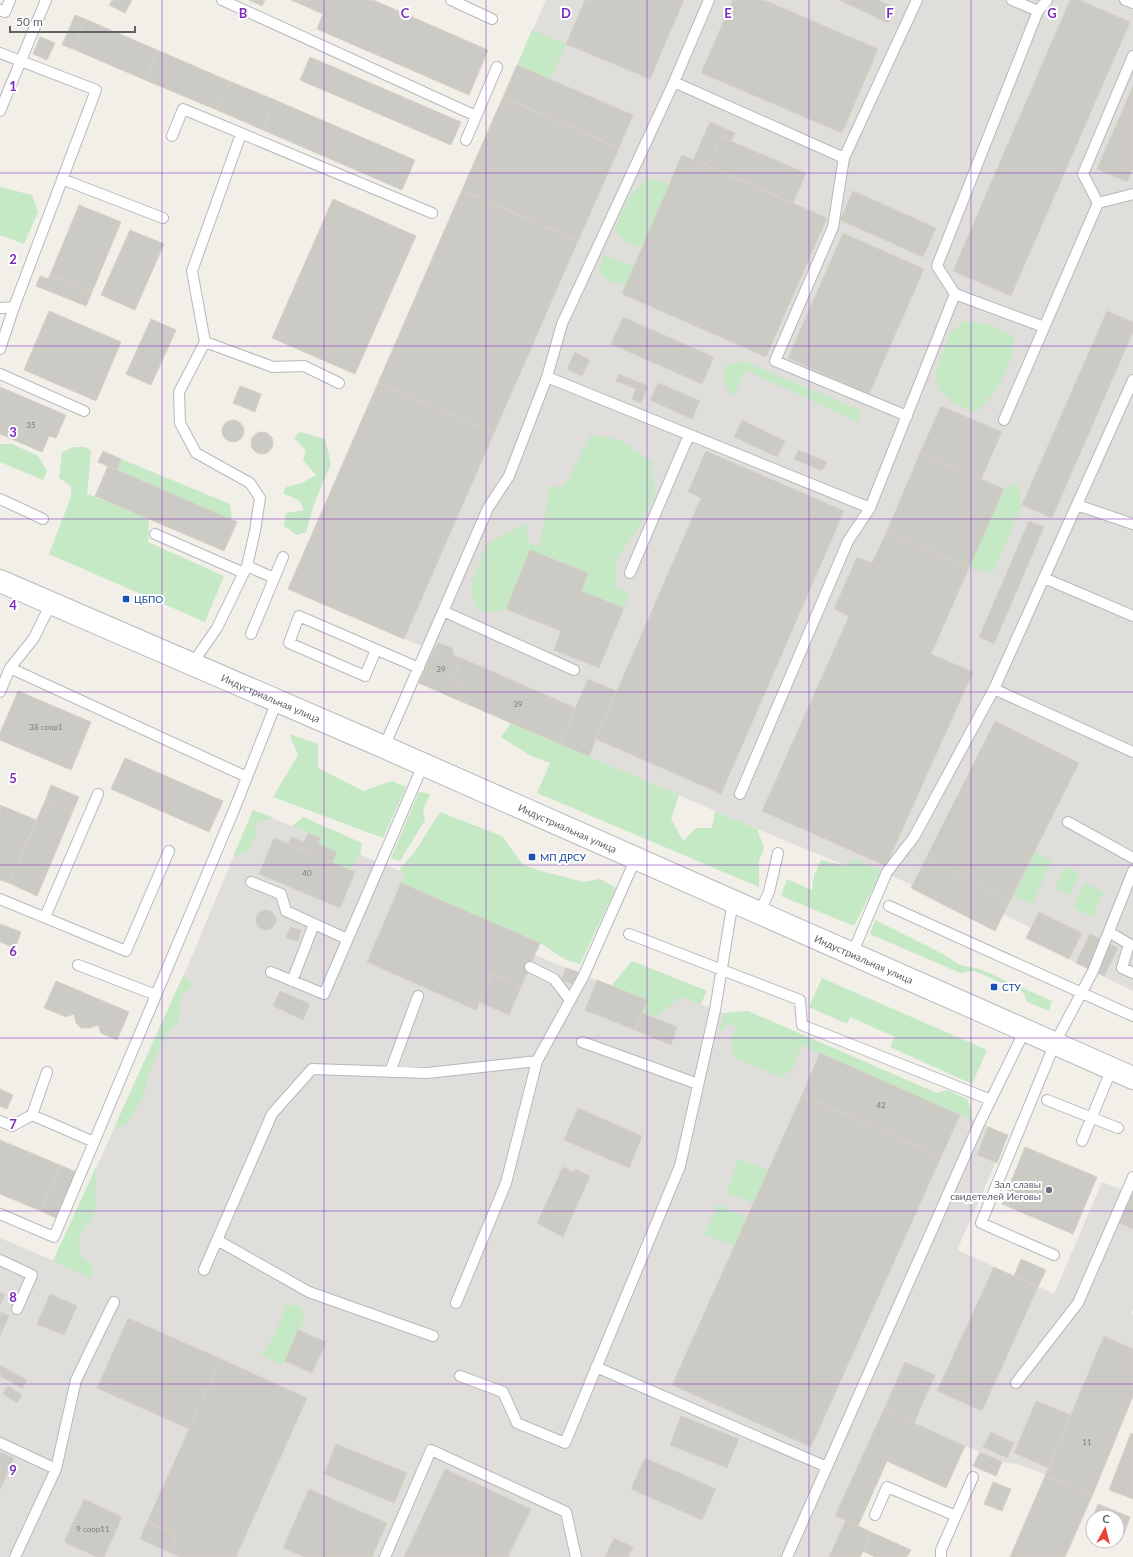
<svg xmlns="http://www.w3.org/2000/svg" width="1133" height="1557" viewBox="0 0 1133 1557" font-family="Lato,sans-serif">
  <rect width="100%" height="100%" fill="#f1efe8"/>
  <path fill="#e0deda" d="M546,0H1133V991L1026,938L1031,928L1003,914L1010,900L926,859L912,885L852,858L847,866L757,829L419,683L433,651L288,589Z
    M253,810L405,873L402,883L540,943L535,955L611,986L632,961L707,991L701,1004L820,1053L1008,1135L957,1250L1054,1294L1102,1182L1133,1194V1309L1131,1314L1133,1315V1396L1093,1494L1021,1465L1002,1462L884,1409L846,1520L829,1557H0V1238L54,1261L187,968Z"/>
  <path fill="#c5e8c5" d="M532,30L566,44L550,79L517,65Z
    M649,178L669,184L642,247L628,244L614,230L629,197Z
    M0,187L32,195L38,212L24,244L0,235Z
    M603,255L634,266L626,285L608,281L599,272Z
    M965,321L991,325L1015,337C1011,367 999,392 976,412L953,403L938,389L936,371L950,334Z
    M743,361L862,411L858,422L746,370L733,397L725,386V366Z
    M300,432L325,439L331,464L314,504L306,532L297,535L284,526L286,513L304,510L300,501L283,493L286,487L302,483L316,475L303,460L306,450L294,438Z
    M591,435L620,440L652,462L655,495L638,529L615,560L617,577L613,586L628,593L624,608L581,591L588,573L530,550L506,609L488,613L476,609L471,586L486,545L510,531L526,524L528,543L540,547L550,486L564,487Z
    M0,444H12L38,456L47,471L43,480L0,462Z
    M74,447H85L91,451L87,494L149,518L148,542L224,576L205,622L49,554L71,497V486L59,478L62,452Z
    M121,459L230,504L232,520L117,470Z
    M1017,483L1022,505L993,573L969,568L1004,489Z
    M511,723L679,795L671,819L683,841L696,828H712L715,811L757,829L764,848L759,861V887L537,793L550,763L531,756L501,737Z
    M289,734L318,744V768L363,791L392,781L406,787L383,838L273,797L298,755Z
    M419,792L430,794L423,810L425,820L400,861L391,858Z
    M253,810L274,818L254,824L257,833L248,851L233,857Z
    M440,812L502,836L523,865L545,872L584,882L600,879L616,888L580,964L566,960L540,943L401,883L405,873L399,870L416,850Z
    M303,817L362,843L360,855L350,870L332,863L318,844L320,838L292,826Z
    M1035,852L1052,861L1032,904L1013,896Z
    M852,858L882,871L854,926L781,896L787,879L812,890L814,876L821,860L847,866Z
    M1065,866L1080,873L1070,896L1055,889Z
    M1085,883L1104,892L1092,917L1073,908Z
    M875,920L943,954L960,965L980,969L1052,1001L1049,1011L1027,1002L1023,992L974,971L960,973L870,934Z
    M632,961L707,991L700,1004L681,997L656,1017L642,1013L647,1000L612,986Z
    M183,976L194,985L182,995L178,1023L166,1035L148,1075L144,1097L125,1126L114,1128Z
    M822,978L987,1050L972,1084L890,1047L895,1037L850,1017L847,1024L809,1007Z
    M748,1011L937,1093L947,1090L967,1099L971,1108V1120L801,1045L794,1066L782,1078L734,1058L731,1039L736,1027L731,1023L718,1034L724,1013Z
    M738,1159L768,1170L753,1203L727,1193Z
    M96,1167L95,1213L79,1237V1253L93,1266V1279L53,1261Z
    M718,1204L747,1218L734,1246L704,1234Z
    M286,1305L301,1306L304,1321L283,1365L261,1355L275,1334Z"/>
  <path fill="#cccac5" stroke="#d6d1c6" d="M112,0H132L125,13L109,5Z
    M249,0H265L262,6Z
    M291,0H373L488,50L469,95L317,29L323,14Z
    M585,0H684L650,79L566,44Z
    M733,0H764L878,49L842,133L701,73Z
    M839,0H878L895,8L888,23Z
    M1070,0H1079L1130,22L1011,296L953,271Z
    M75,15L85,19L73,49L62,45Z
    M85,19L157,50L145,80L73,49Z
    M40,37L55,43L47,60L33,54Z
    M157,50L229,81L217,110L145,80Z
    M310,57L461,122L451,145L300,80Z
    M517,65L633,115L619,148L503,97Z
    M229,81L275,100L263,130L217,110Z
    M1133,86V168L1127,182L1097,169Z
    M503,97L619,148L578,241L462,190Z
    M275,100L415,160L402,190L263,130Z
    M710,122L735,133L731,141L721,137L708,166L693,160Z
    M721,137L806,173L793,203L708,166Z
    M682,155L827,218L766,357L622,294Z
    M462,190L578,241L494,433L378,383Z
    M853,191L936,228L923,257L840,220Z
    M333,199L416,236L355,374L272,338Z
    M79,205L121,222L92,292L50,275Z
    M130,230L164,244L135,310L101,295Z
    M843,233L924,269L869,394L788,358Z
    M50,275L92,292L86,306L36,286L40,276L48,279Z
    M49,311L121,342L96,401L24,370Z
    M1107,311L1133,322V332L1052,518L1022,505Z
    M623,317L714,357L702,384L611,344Z
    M151,319L176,330L151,385L126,374Z
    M575,352L590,360L582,376L567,369Z
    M619,374L648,386L641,403L632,399L636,389L616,381Z
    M378,383L494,433L404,639L288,589Z
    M658,383L700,401L692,419L650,400Z
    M240,386L261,394L255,412L233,403Z
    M0,387L66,415L56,438L49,436L42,452L0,434Z
    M941,406L1002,432L981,479L920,453Z
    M222 431a11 11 0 1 1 22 0a11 11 0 1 1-22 0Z
    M742,420L785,441L777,457L734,437Z
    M251 443a11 11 0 1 1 22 0a11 11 0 1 1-22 0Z
    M798,450L827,462L822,471L794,459Z
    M103,451L121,459L117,470L98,462Z
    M706,451L844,511L721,794L596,739L701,498L688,492Z
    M920,453L1004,489L969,568L887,531Z
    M108,466L237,522L224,551L95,496Z
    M1029,521L1044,527L994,644L979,637Z
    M887,531L969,568L931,654L973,672L886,866L762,811L849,616L834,609L857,557L872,563Z
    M530,550L588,573L581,591L624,608L599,668L554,650L561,631L506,609Z
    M439,643L452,648L454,656L461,658L452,679L467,686L460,701L419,683L433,651Z
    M461,658L576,708L560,744L460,701L467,686L452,679Z
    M588,679L616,691L589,756L560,744Z
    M18,691L91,722L71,770L0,740V733Z
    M995,721L1079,763L1010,901L926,858Z
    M125,758L223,801L209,832L111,789Z
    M51,785L79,797L72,813L45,801Z
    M45,801L72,813L37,896L9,883Z
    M0,805L36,820L9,883L0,880Z
    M308,833L320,838L318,844L337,852L332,863L288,844L291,837L304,842Z
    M274,838L355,872L340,908L259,874Z
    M926,858L1010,901L995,931L911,888Z
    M401,883L540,943L521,987L492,974L476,1010L367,962Z
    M256 920a10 10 0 1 1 20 0a10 10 0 1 1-20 0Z
    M1039,912L1082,933L1069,959L1026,938Z
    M0,924L21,932L15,948L0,942Z
    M290,927L301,930L298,941L286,938Z
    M1090,934L1118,948L1104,976L1076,963Z
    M566,968L578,972L573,984L561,980Z
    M492,974L521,987L509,1015L479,1002Z
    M597,980L647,1000L635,1030L585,1010Z
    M56,981L129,1012L117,1040L101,1033L98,1025L90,1028H81L76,1023L74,1014L66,1017L44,1008Z
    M280,991L310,1004L303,1020L273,1006Z
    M642,1013L677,1027L671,1045L635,1030Z
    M820,1053L960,1115L941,1157L802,1095Z
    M0,1089L13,1095L7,1109L0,1106Z
    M802,1095L941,1157L811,1447L672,1385Z
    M578,1108L642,1136L629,1168L564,1140Z
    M988,1127L1008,1135L997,1163L977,1155Z
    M0,1140L60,1165L41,1211L0,1194Z
    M1025,1147L1097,1177L1073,1234L1002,1204Z
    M60,1165L76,1172L56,1218L41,1211Z
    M563,1167L574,1172L575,1169L590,1176L563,1237L537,1223Z
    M1132,1194H1133V1229L1119,1223Z
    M1021,1259L1046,1270L1038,1287L1014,1276Z
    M994,1267L1038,1287L982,1411L937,1391Z
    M0,1292L5,1294L0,1306Z
    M50,1294L77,1306L64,1335L37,1324Z
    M0,1312L9,1316L0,1336Z
    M128,1318L221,1359L189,1429L97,1388Z
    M298,1330L326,1342L312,1373L285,1361Z
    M1104,1336L1133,1349V1396L1093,1494L1045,1476Z
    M221,1359L307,1398L236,1557H180L169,1552L177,1535L147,1522Z
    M905,1362L935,1375L914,1423L884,1409Z
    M0,1365L27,1380L22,1388L0,1376Z
    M8,1386L22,1395L17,1403L3,1394Z
    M1036,1401L1071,1415L1049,1468L1014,1453Z
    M884,1409L965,1446L946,1488L887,1461L858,1526L835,1516Z
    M681,1416L739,1439L727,1468L670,1445Z
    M991,1432L1014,1443L1007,1458L983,1447Z
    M1131,1433L1133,1434V1499L1109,1490Z
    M336,1444L407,1473L394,1503L324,1474Z
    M0,1452L14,1458L0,1490Z
    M980,1452L1002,1462L996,1476L973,1466Z
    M645,1458L716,1489L702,1520L631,1489Z
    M445,1469L531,1509L508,1557H404Z
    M1045,1476L1093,1494L1065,1557H1010Z
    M993,1482L1011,1489L1002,1511L984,1504Z
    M309,1489L387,1523L372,1557H305L283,1548Z
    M84,1499L122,1517L104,1557H97L64,1542Z
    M1098,1504L1130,1517L1124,1534L1117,1531V1517H1093V1522L1091,1521Z
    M846,1520L871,1532L863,1551L860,1557H829Z
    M147,1522L177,1535L169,1552L140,1539Z
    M871,1532L911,1550L907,1557H875L863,1551Z
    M614,1538L633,1547L628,1557H605Z"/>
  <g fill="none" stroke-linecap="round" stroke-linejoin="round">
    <defs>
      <path id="lane" d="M222,0L476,116
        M451,0L492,19
        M1012,0L1038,11
        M1125,0L1133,3
        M0,10L5,12L10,0
        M0,53L96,90L14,307L0,349
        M674,82L844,158L917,0
        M0,111L46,0
        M172,136L183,109L432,213
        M466,140L497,67
        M844,158L833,227L775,361L907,416
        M62,179L163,218
        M1098,203L1133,194
        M0,308L14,307
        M1044,327L955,294L937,266L1038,11L1047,0
        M205,342L273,367L304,366L339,383
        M0,374L84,411
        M547,377L870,508
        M1004,420L1098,203L1083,174L1133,56
        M0,499L43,519
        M1077,505L1133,524
        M155,534L244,573
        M247,566L274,578
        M630,573L689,435
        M1044,578L1133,616
        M443,611L574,670
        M251,634L283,557
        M376,650L365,676L289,643L299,616L419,668
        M192,664L217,628L247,566L255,531L260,498L250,483L196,453L180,423L179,392L205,342L192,271L241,134
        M10,668L247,777
        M994,689L1133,752
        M0,692L10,668L34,638L51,603
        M384,747L488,508L509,476L547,377L562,324L674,82L709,0
        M740,794L848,541L870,508L955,294
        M1068,822L1133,858
        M251,882L281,894L286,911L347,939
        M0,899L126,951L169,851
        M889,906L1133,1016
        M759,913L769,892L778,853
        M45,917L98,794
        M1109,932L1129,944L1122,968L1133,973
        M629,934L800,1000L802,1025L991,1100
        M852,954L887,872L914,837L994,689L1133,380
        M78,965L156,995
        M530,967L554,979L570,1000
        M271,972L324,994L423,765
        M292,981L314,924
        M582,1042L698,1084
        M390,1072L418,996
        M1047,1100L1118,1128
        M32,1115L47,1072
        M0,1121L12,1126L32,1115L94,1142
        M1082,1141L1112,1068
        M0,1214L54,1237L234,810L277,701
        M217,1240L309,1292L433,1336
        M1054,1255L981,1223L1055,1043L1093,971L1133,871
        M0,1260L32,1275L17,1309
        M204,1270L272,1114L312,1069L427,1073L537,1061L584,975L636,858
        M456,1303L506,1183L537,1061
        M596,1367L827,1467
        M460,1376L503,1392L517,1423L565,1443L680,1166L715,1010L733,901
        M1016,1383L1078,1303L1133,1177
        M0,1443L56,1469
        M875,1515L887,1487L956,1516
        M15,1557L56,1469L76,1380L114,1302
        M385,1557L431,1450L566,1512L576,1557
        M787,1557L979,1124L1025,1030
        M941,1557V1550L973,1477"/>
      <g id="secondary">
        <path id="s1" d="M0,581L384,747L1133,1078"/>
      </g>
    </defs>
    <use href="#lane" stroke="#b5b8bc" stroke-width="12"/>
    <use href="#secondary" stroke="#b6babf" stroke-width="24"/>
    <use href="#lane" stroke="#fff" stroke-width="10"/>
    <use href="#secondary" stroke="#fff" stroke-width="22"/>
  </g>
  <path fill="none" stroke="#7b2cbf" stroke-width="1" stroke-opacity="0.55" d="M162,0V1557M324,0V1557M486,0V1557M647,0V1557M809,0V1557M971,0V1557M0,173H1133M0,346H1133M0,519H1133M0,692H1133M0,865H1133M0,1038H1133M0,1211H1133M0,1384H1133"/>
  <g fill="#1a4fb4" stroke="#fff" stroke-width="1.5">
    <rect x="122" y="595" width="8" height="8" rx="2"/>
    <rect x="528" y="853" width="8" height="8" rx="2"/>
    <rect x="990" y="983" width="8" height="8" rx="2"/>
  </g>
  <circle fill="#6b7280" stroke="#fff" stroke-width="1.5" cx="1049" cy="1190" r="4"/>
  <g text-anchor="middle" stroke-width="4" stroke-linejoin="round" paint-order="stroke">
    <g font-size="8" fill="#7a7d7f">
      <text x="31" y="428">35</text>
      <text x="441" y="672">39</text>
      <text x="518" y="707">39</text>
      <text x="46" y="730">38 соор1</text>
      <text x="307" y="876">40</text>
      <text x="881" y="1108">42</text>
      <text x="1087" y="1445">11</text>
      <text x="93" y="1532">9 соор11</text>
    </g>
    <g font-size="10" fill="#164399" stroke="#fff" text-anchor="start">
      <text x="134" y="603">ЦБПО</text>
      <text x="540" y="861">МП ДРСУ</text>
      <text x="1002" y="991">СТУ</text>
    </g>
    <g font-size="10" fill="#5f6368" stroke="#fff">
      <text dy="4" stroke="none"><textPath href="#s1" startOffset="295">Индустриальная улица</textPath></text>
      <text dy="4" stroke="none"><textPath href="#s1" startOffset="619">Индустриальная улица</textPath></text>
      <text dy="4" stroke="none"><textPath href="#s1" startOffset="943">Индустриальная улица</textPath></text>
    </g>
    <g font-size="10" fill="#5b616d" stroke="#fff" text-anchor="end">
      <text x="1041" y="1188">Зал славы<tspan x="1041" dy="12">свидетелей Иеговы</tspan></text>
    </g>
  </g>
  <g font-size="13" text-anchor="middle" font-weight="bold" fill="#7b2cbf" stroke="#fff" stroke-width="4" stroke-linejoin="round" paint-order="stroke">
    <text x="243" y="18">B</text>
    <text x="405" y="18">C</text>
    <text x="566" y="18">D</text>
    <text x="728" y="18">E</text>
    <text x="890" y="18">F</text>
    <text x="1052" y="18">G</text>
    <text x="13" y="91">1</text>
    <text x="13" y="264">2</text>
    <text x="13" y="437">3</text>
    <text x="13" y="610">4</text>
    <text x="13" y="783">5</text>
    <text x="13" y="956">6</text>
    <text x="13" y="1129">7</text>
    <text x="13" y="1302">8</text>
    <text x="13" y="1475">9</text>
  </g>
  <g transform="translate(1105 1529) rotate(7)"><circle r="19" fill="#ffffff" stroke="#bfc1c3"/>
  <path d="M0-3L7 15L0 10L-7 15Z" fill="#ea4335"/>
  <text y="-6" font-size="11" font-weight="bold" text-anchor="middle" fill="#5f6368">С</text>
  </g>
  <path d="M10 26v6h125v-6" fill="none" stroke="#5f6368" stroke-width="2"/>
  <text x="16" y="26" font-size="12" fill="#5f6368" stroke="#ffffff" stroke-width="3" paint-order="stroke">50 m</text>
</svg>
